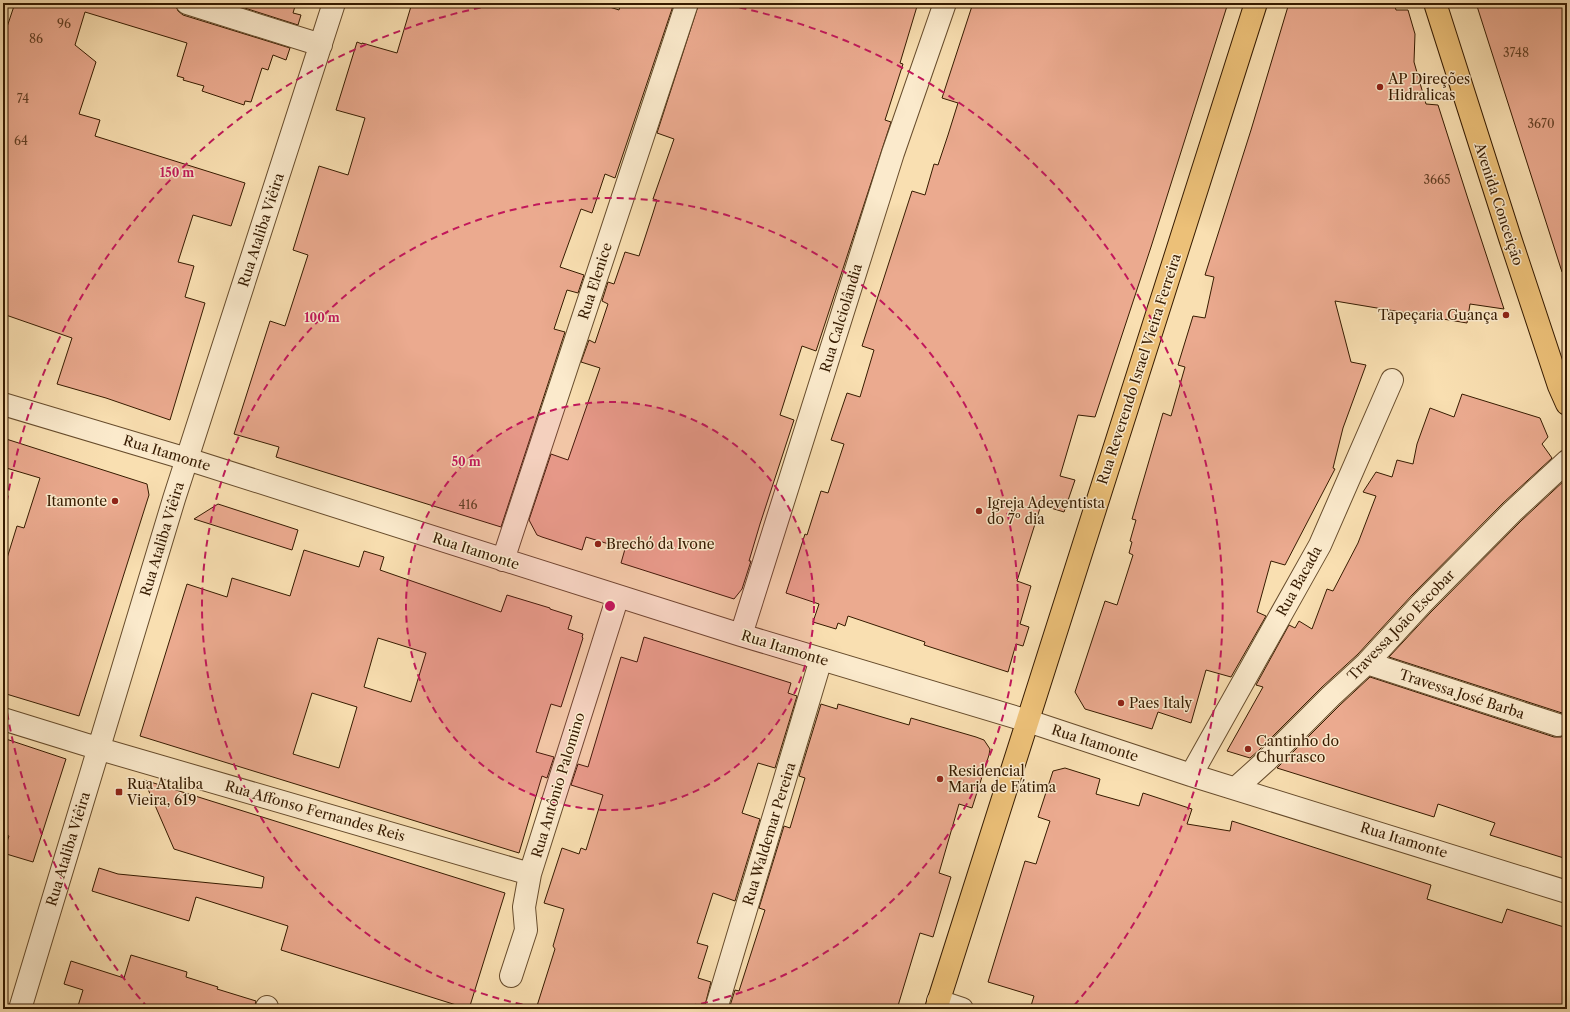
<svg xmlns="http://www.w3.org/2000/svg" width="1570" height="1012" viewBox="0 0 1570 1012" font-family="'Libre Caslon Text',serif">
  <rect width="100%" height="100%" fill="#f9dfb1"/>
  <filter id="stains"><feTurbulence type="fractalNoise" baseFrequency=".005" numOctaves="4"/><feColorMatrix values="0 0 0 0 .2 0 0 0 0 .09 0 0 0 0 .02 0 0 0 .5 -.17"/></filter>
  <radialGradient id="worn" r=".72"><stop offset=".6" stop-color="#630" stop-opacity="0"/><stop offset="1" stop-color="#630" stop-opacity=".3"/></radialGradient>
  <path fill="#ebaa8f" stroke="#361b00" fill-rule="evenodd" d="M15,3H175L178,11L183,15L290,48L286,60L273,55L268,70L262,68L251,102L245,101L244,105L202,91L204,86L183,80L184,78L177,76L187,43L85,12L75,45L96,62L79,114L100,120L95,136L245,183L231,226L193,215L178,262L194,266L185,297L205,303L170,420L106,398L57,384L72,338L3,314V39Z
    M229,3H296L293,13L301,15L298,25Z
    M412,3H597L619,10L621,3H674L615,178L605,174L592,213L581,209L560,267L584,275L578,293L567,290L554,329L565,332L501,527L276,457L279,447L234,434L270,321L285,326L308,255L293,250L319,166L348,175L365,118L336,110L357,42L362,44V43L397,53Z
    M699,3H918L900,63L903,64L885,120L891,122L816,351L802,346L780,415L794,420L760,524L749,561H751L742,589L734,599L621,563L625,549L586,537L582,550L542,537L537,535L529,520L551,454L568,460L600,368L581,362L589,340L595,343L608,304L602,301L608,282L614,284L625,252L639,256L653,213L657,200L653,199L674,139L657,133Z
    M973,3H1228L1151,247L1095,417L1078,415L1060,476L1075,480L1064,512L1041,505L1017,581L1031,586L1020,624L1029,627L1023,646L1016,644L1008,672L924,645L925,642L848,616L845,626L838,623L836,629L813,622L819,604L786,593L805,534L807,535L821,491L828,493L844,444L831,440L847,393L860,397L874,350L862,346L912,191L925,195L934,164L938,165L948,135L958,103L942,98Z
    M1289,3H1394L1396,10H1408L1415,34L1414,62L1426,104L1438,105L1468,199L1504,309L1470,304L1467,323L1335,301L1351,362L1366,365L1343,428L1333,468L1335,469L1285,565L1271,561L1257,612L1266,616L1231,677L1206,670L1191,723L1158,712L1152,729L1085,709L1075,692L1105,601L1117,605L1133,555L1129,553L1132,542L1130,541L1136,520L1132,519L1163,413L1171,416L1185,367L1178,365L1193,316L1205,318L1214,277L1205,275L1251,130Z
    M1476,3H1567V271L1562,272Z
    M1462,394L1540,418L1548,437L1542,444L1552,458L1503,503L1412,595L1358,654L1322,687L1258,751L1250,758L1227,751L1263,687L1256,685L1289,625L1295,628L1299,621L1312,629L1327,589L1333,591L1358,543L1376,496L1363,492L1376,472L1392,477L1397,460L1413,464L1417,444L1430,408L1454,417Z
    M3,438L147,484L149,495L79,716L3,693V571L17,526L24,528L40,478L3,467Z
    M1567,478V716L1562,713L1389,657L1430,613L1521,521Z
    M218,504L298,530L292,550L194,519Z
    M304,550L359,567L364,551L384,557L380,570L501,612L507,595L550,608V609L572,616L568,629L583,634L582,637L583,638L561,707L551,704L536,752L554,757L547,778L542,776L519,853L140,736L187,584L227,597L232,578L290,596ZM378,638L426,653L411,702L364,687ZM312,693L357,707L339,768L293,754Z
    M644,637L791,683L788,693L797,696L775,768L758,763L742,813L760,819L735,901L713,893L697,943L708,946L698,978L711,982L704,1009H536L555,949L553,946L564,909L544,903L562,848L579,854L581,848L586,850L603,795L571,785L578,764L588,767L621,657L637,662Z
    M1370,677L1554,737H1561L1567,733V859L1490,835L1495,823L1438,804L1434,817L1277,768L1340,705Z
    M821,704L837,709L838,704L909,725L911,718L976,737L984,740L990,749L989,755L972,808L959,804L939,873L951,877L933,937L920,933L897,1009H729L735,990L739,991L765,910L759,908L784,826L790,828L805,778L799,776Z
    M3,738L66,759L33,862L3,853L9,836L3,834Z
    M1065,768L1100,779L1096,794L1139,806L1143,793L1192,809L1187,824L1230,831L1232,821L1431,885L1427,899L1502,923L1507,909L1567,928V1009H1030L1034,996L988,982L1025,861L1036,864L1050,821L1038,817L1053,771Z
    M144,780L505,893L469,1009L281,950L288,926L196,897L189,921L92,891L99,868L118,874L262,888L264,877L174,849Z
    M131,955L187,972L186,977L218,987L217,989L256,1001L254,1009H77L83,990L64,984L71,961L124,978Z"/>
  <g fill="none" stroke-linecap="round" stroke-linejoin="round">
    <defs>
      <path id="minor" d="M187,3L321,45
        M3,404L187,459L741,635L1028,721L1191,775L1567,892
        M503,560L687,3
        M741,635L893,153L945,3
        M1367,663L1558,725
        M3,719L100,749L530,874
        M1191,775L1320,545L1392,380
        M1236,788L1267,760L1331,696L1367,663L1421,604L1512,512L1567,461
        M511,976L526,930L524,907L530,874L618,596
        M938,1001L962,1009
        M20,1009L174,499L334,3
        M267,1009V1007
        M716,1009L821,659"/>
      <path id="major" d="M1435,3L1510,238L1559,386L1567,404
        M936,1009L1256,3"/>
    </defs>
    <use href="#minor" stroke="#674c2c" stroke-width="24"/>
    <use href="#major" stroke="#361b00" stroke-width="24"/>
    <use href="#minor" stroke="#fbeacc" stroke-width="22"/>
    <use href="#major" stroke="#ecc078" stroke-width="22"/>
  </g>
  <circle cx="610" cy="606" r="204" fill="#c2185b" fill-opacity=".12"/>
  <g fill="none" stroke="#c2185b" stroke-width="2" stroke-dasharray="7 5">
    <circle cx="610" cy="606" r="204"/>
    <path d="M546 1009A408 408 0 1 1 674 1009"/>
    <path d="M148 1008A612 612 0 0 1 3 686M3 526A612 612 0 0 1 504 3M716 3A612 612 0 0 1 1072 1008"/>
  </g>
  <g fill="#8f2418" stroke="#fbeacc" stroke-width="1.5">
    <circle cx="1380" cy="87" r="4"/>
    <circle cx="1506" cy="315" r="4"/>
    <circle cx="115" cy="501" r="4"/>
    <circle cx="979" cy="511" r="4"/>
    <circle cx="598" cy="544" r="4"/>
    <circle cx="1121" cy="703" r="4"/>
    <circle cx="1248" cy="749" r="4"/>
    <circle cx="940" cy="779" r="4"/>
    <rect x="115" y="788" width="8" height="8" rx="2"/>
  </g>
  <g text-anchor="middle" stroke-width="3" stroke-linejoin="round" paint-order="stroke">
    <g font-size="12" fill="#633f24">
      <text x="64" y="28">96</text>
      <text x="36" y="43">86</text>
      <text x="1516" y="57">3748</text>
      <text x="23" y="103">74</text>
      <text x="1541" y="128">3670</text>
      <text x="21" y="145">64</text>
      <text x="1437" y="184">3665</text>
      <text x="468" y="509">416</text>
    </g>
    <g font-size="14" fill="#361b00" stroke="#fbeacc" text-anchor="start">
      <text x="1388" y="84">AP Direções<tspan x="1388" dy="16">Hidralicas</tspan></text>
      <text x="1498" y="320" text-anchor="end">Tapeçaria Guança</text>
      <text x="107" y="506" text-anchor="end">Itamonte</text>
      <text x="987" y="508">Igreja Adeventista<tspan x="987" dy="16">do 7º dia</tspan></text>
      <text x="606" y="549">Brechó da Ivone</text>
      <text x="1129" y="708">Paes Italy</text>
      <text x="1256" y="746">Cantinho do<tspan x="1256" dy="16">Churrasco</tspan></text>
      <text x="948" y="776">Residencial<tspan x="948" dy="16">Maria de Fátima</tspan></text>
      <text x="127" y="789">Rua Ataliba<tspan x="127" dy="16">Vieira, 619</tspan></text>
    </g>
    <g font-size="14" fill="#361b00" stroke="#fbeacc">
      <text transform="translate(1499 204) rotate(72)" y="5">Avenida Conceição</text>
      <text transform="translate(261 230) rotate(-72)" y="5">Rua Ataliba Viêira</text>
      <text transform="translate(595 281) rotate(-72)" y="5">Rua Elenice</text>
      <text transform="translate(841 318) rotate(-73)" y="5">Rua Calciolândia</text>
      <text transform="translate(1139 369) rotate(-72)" y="5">Rua Reverendo Israel Vieira Ferreira</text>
      <text transform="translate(167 453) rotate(17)" y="5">Rua Itamonte</text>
      <text transform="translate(162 539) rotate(-73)" y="5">Rua Ataliba Viêira</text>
      <text transform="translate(476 551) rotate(18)" y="5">Rua Itamonte</text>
      <text transform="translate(1299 581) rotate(-61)" y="5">Rua Bacada</text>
      <text transform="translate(1401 625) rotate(-46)" y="5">Travessa João Escobar</text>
      <text transform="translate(785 648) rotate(17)" y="5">Rua Itamonte</text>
      <text transform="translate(1462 694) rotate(18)" y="5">Travessa José Barba</text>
      <text transform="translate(1095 743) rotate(18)" y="5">Rua Itamonte</text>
      <text transform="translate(558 785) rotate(-73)" y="5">Rua Antônio Palomino</text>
      <text transform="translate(315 811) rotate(16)" y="5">Rua Affonso Fernandes Reis</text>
      <text transform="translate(769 834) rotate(-73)" y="5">Rua Waldemar Pereira</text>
      <text transform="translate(1404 840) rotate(17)" y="5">Rua Itamonte</text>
      <text transform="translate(68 849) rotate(-73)" y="5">Rua Ataliba Viêira</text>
    </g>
  </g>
  <circle cx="610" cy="606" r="6" fill="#c2185b" stroke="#fbeacc" stroke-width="2"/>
  <g font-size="12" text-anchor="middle" font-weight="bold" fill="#c2185b" stroke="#fbeacc" stroke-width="3" stroke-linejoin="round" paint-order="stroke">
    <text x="177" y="177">150 m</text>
    <text x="322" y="322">100 m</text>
    <text x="466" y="466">50 m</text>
  </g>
  <rect width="1570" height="1012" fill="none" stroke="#f9dfb1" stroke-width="16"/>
  <rect x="4" y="4" width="1562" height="1004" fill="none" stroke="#361b00" stroke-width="2"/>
  <rect x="8" y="8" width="1554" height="996" fill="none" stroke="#361b00"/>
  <rect width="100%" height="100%" filter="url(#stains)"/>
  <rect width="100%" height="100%" fill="url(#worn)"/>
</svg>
